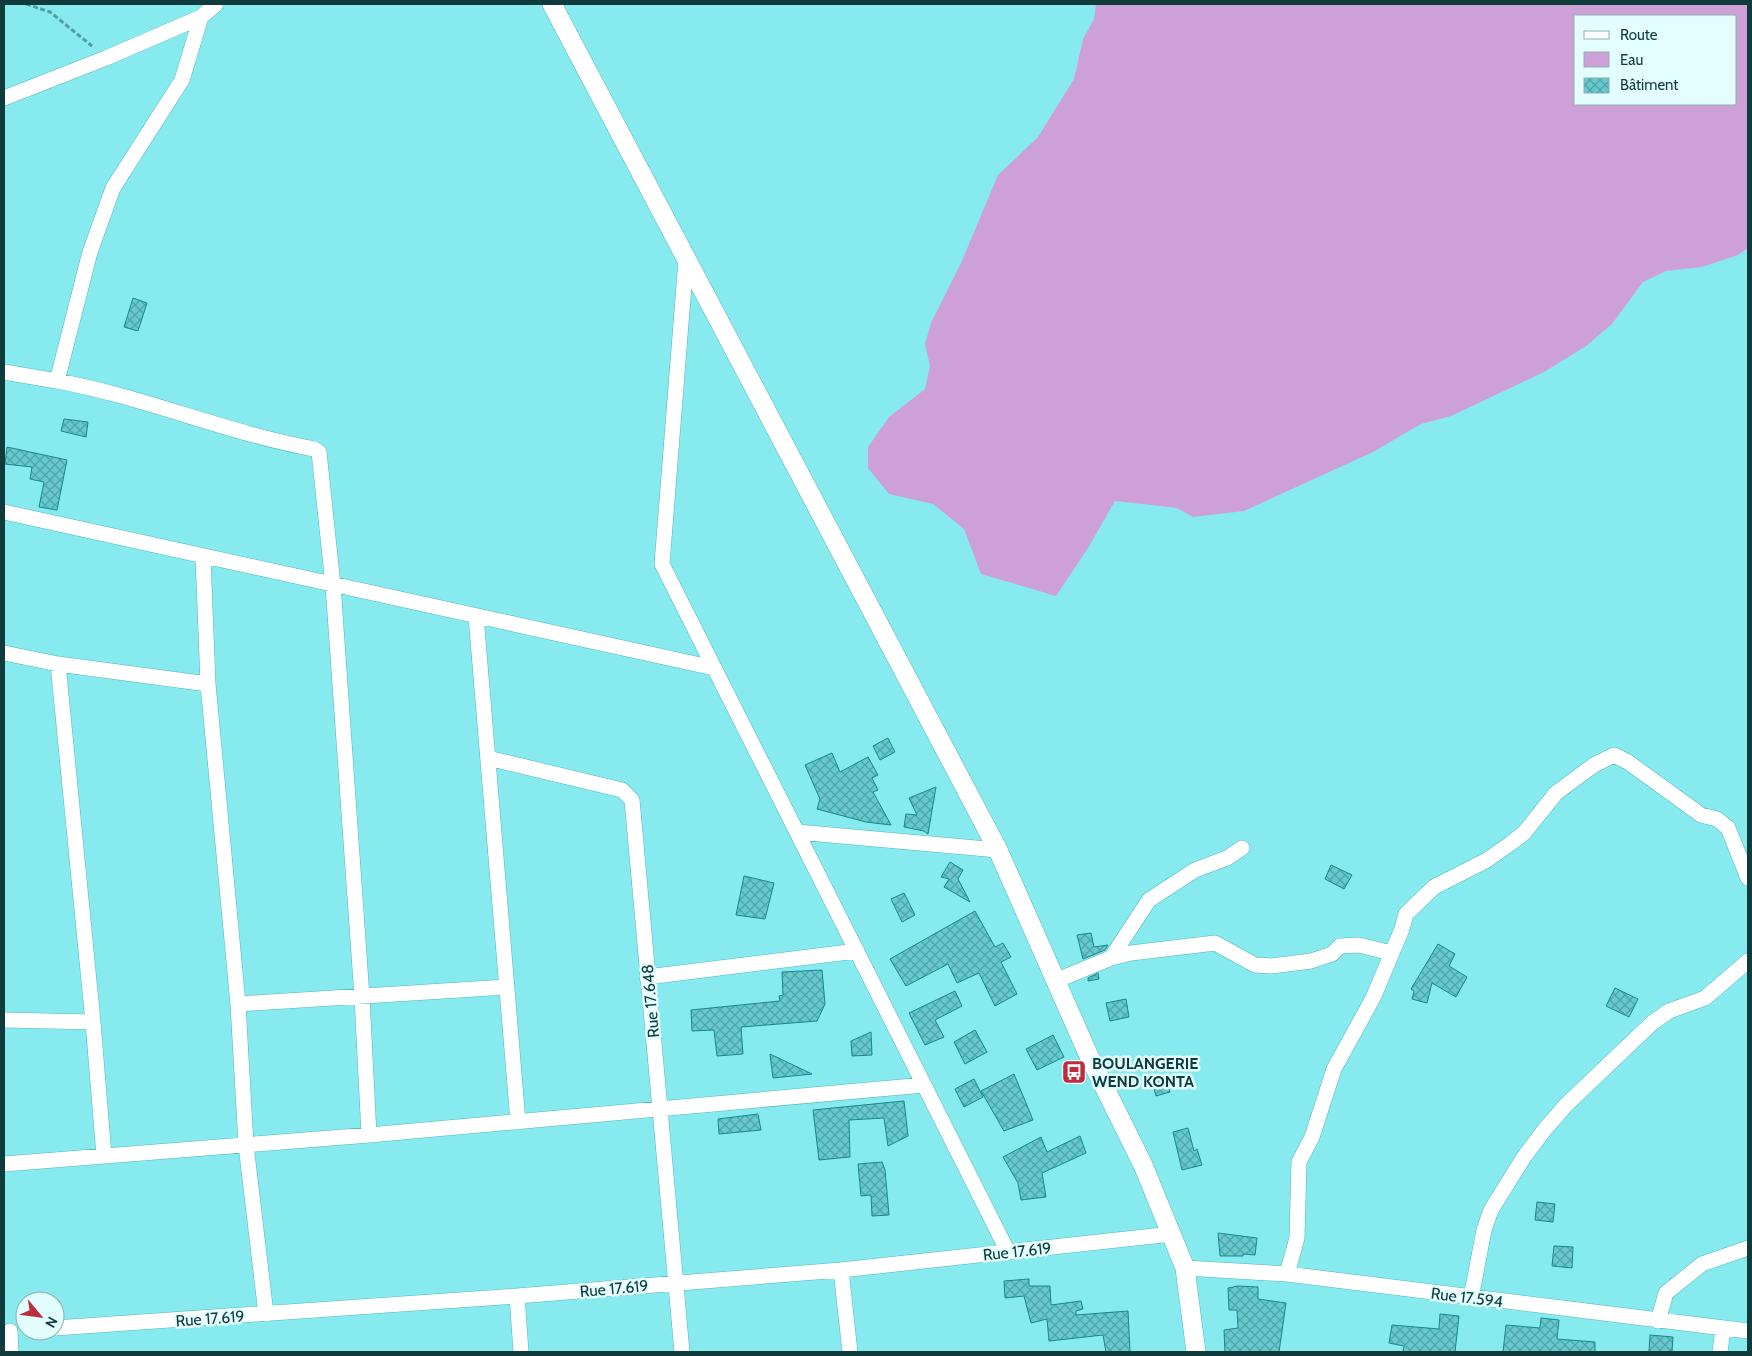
<svg xmlns="http://www.w3.org/2000/svg" width="1752" height="1356" viewBox="0 0 1752 1356" font-family="Cabin,sans-serif">
  <defs>
    <pattern id="building-cross-hatch" width="8" height="8" patternUnits="userSpaceOnUse" patternTransform="scale(1.25)"><rect width="8" height="8" fill="#65c9ce"/><path d="M0 0l8 8M0 8l8-8" fill="none" stroke="#52a4a8"/></pattern>
  </defs>
  <rect width="100%" height="100%" fill="#87eaef"/>
  <path fill="#cea0d8" fill-rule="evenodd" d="M1096,4H1748V248L1738,255L1702,267L1666,271L1643,282L1612,324L1586,346L1544,372L1451,416L1421,424L1373,452L1244,511L1193,517L1177,508L1115,501L1088,548L1056,596L981,574L964,529L933,504L889,494L868,468V447L889,417L925,389L930,366L925,344L931,323L961,263L998,175L1038,137L1074,79L1083,39L1094,19ZM1576,16H1736V104H1576Z"/>
  <path fill="url(#building-cross-hatch)" stroke="#15888d" d="M133,298L147,303L138,331L124,327Z
    M64,419L88,422L86,437L61,431Z
    M7,447L67,460L57,510L39,507L44,482L30,479L32,467L5,464Z
    M888,738L895,752L880,760L873,746Z
    M832,753L840,772L868,757L878,775L872,778L878,790L873,792L891,825L866,822L817,809L820,799L805,765Z
    M936,787L928,834L924,831L904,827L906,814L917,815L909,798Z
    M950,862L963,870L958,879L970,902L944,887L949,879L941,877Z
    M1331,865L1352,875L1344,889L1325,879Z
    M744,876L774,883L765,919L736,915Z
    M904,893L915,915L902,922L891,899Z
    M975,911L995,947L1003,943L1011,957L1001,962L1017,994L995,1006L979,973L957,983L948,964L906,986L890,959Z
    M1091,933L1094,947L1108,945L1105,950L1083,959L1077,935Z
    M1438,944L1455,954L1449,966L1467,977L1456,997L1432,983L1427,1003L1412,999L1414,991L1411,989Z
    M822,970L825,1004L817,1021L741,1027L743,1054L717,1056L714,1030L692,1031L691,1010L780,1001L779,996L783,995L782,972Z
    M1098,973L1099,979L1088,981V978Z
    M1615,988L1638,999L1629,1017L1606,1006Z
    M955,991L962,1006L935,1020L944,1037L925,1045L909,1013Z
    M1126,999L1129,1017L1110,1021L1106,1003Z
    M975,1030L987,1052L965,1064L954,1042Z
    M871,1032L872,1055L852,1056L851,1041Z
    M1053,1035L1064,1057L1037,1070L1026,1049Z
    M770,1054L812,1074L773,1078Z
    M1014,1074L1033,1120L1004,1131L981,1091Z
    M1165,1076L1170,1092L1156,1096L1152,1081Z
    M974,1079L983,1097L964,1107L955,1089Z
    M904,1101L908,1136L888,1146L884,1118L849,1120L850,1157L819,1160L813,1110Z
    M758,1114L761,1130L719,1134L718,1119Z
    M1188,1128L1194,1151L1197,1149L1202,1165L1182,1170L1173,1132Z
    M1080,1136L1086,1153L1042,1173L1046,1197L1021,1200L1018,1183L1003,1157L1041,1137L1047,1152Z
    M882,1162L885,1170L889,1215L872,1216L871,1195L861,1196L858,1164Z
    M1537,1202L1555,1204L1553,1222L1535,1220Z
    M1218,1233L1257,1238L1255,1255L1243,1254V1256H1220Z
    M1554,1246L1573,1247L1572,1268L1552,1266Z
    M1029,1279V1286H1050L1051,1305L1081,1301L1083,1309L1076,1311V1315L1128,1311L1130,1352H1106L1103,1335L1049,1341L1047,1319L1031,1323L1024,1296L1005,1298L1004,1281Z
    M1238,1286L1258,1287V1299L1286,1303L1279,1352H1225L1224,1330L1238,1328L1237,1310H1229L1228,1288Z
    M1440,1314L1459,1316L1455,1352H1403L1404,1346L1389,1343L1392,1325L1439,1329Z
    M1541,1318L1559,1320L1557,1339L1595,1342V1352H1503L1506,1325L1540,1328Z
    M1650,1335L1673,1337L1672,1352H1649Z"/>
  <g fill="none" stroke-linecap="round" stroke-linejoin="round">
    <defs>
      <path id="minor" d="M4,98L106,58L201,17
        M686,260L662,564L1008,1252
        M4,372L57,381L90,252L113,188L182,80L201,17L216,4
        M57,381C145,397 227,433 314,449L319,452L333,585L362,997L369,1135
        M4,512L714,668
        M203,556L208,684L238,1004L246,1145L266,1314
        M476,616L518,1122
        M4,653L58,664L208,684
        M58,664L93,1022L104,1156
        M488,758L622,790L632,800L682,1352
        M797,832L998,850
        M1111,958L1149,900L1195,870L1227,858L1242,848
        M647,977L857,951
        M1055,981L1111,958L1131,953L1215,943L1255,965L1271,966L1311,961L1332,954L1340,946L1359,945L1391,953
        M238,1004L506,987
        M4,1020L93,1022
        M4,1164L369,1135L924,1085
        M1185,1268L1287,1274L1748,1331
        M841,1270L850,1352
        M1287,1274L1297,1238L1299,1162L1312,1137L1334,1069L1373,998L1402,929L1406,914L1434,887L1487,860L1511,843L1524,833L1556,793L1594,765L1614,755L1628,762L1701,815L1717,819L1728,828L1748,878
        M517,1296L521,1352
        M1471,1298L1484,1230L1491,1210L1524,1157L1545,1129L1566,1105L1652,1023L1669,1011L1705,998L1748,961
        M1658,1321L1666,1293L1702,1264L1748,1248
        M55,1328L517,1296L841,1270L1172,1234
        M10,1331L11,1352
        M1720,1352L1723,1329"/>
      <path id="tertiary" d="M552,4L998,850L1089,1056L1143,1165L1185,1268L1196,1352"/>
    </defs>
    <use href="#minor" stroke="#53b7bc" stroke-width="16"/>
    <use href="#tertiary" stroke="#53b7bc" stroke-width="20"/>
    <path stroke="#539ea2" stroke-width="3" stroke-dasharray="5 2.5" stroke-linecap="butt" d="M26,4L50,12L92,46"/>
    <use href="#minor" stroke="#fff" stroke-width="15"/>
    <use href="#tertiary" stroke="#fff" stroke-width="19"/>
  </g>
  <defs>
    <symbol id="bus-square" viewBox="-11 -11 22 22"><rect x="-9" y="-9" width="18" height="18" rx="4" fill="#bd2d3e" stroke="#e3feff"/><path d="M-5-6H5V4H4V6H2V4H-2V6H-4V4H-5ZM-3.5-4V0h7V-4ZM-3.5 1.2v1.5H-2V1.2ZM2 1.2v1.5H3.5V1.2Z" fill="#fff"/></symbol>
  </defs>
  <g fill-rule="evenodd">
    <use href="#bus-square" x="1060" y="1058" width="28" height="28"/>
  </g>
  <g text-anchor="middle" stroke-width="5" stroke-linejoin="round" paint-order="stroke">
    <g font-size="16" fill="#103b3d" stroke="#e3feff">
      <text transform="translate(650 1001) rotate(-95)" y="6">Rue 17.648</text>
      <text transform="translate(1017 1251) rotate(-6)" y="6">Rue 17.619</text>
      <text transform="translate(614 1288) rotate(-5)" y="6">Rue 17.619</text>
      <text transform="translate(1467 1297) rotate(7)" y="6">Rue 17.594</text>
      <text transform="translate(210 1318) rotate(-4)" y="6">Rue 17.619</text>
    </g>
    <g font-size="16" font-weight="bold" fill="#103b3d" stroke="#e3feff" text-anchor="start">
      <text x="1092" y="1069">BOULANGERIE<tspan x="1092" dy="18">WEND KONTA</tspan></text>
    </g>
  </g>
  <rect width="1752" height="1356" fill="none" stroke="#103b3d" stroke-width="10"/>
  <rect x="1574" y="15" width="162" height="90" fill="#e3feff" stroke="#8fb0b1"/>
  <rect x="1584" y="31" width="25" height="8" fill="#ffffff" stroke="#8fb0b1"/>
  <text x="1620" y="40" font-size="15" fill="#103b3d">Route</text>
  <rect x="1584" y="52" width="25" height="15" fill="#cea0d8" stroke="#8fb0b1"/>
  <text x="1620" y="65" font-size="15" fill="#103b3d">Eau</text>
  <rect x="1584" y="78" width="25" height="15" fill="url(#building-cross-hatch)" stroke="#8fb0b1"/>
  <text x="1620" y="90" font-size="15" fill="#103b3d">Bâtiment</text>
  <g transform="translate(40 1316) rotate(119)"><circle r="24" fill="#e3feff" stroke="#8fb0b1"/>
  <path d="M0-4L9 19L0 12L-9 19Z" fill="#bd2d3e"/>
  <text y="-8" font-size="14" font-weight="bold" text-anchor="middle" fill="#103b3d">N</text>
  </g>
</svg>
